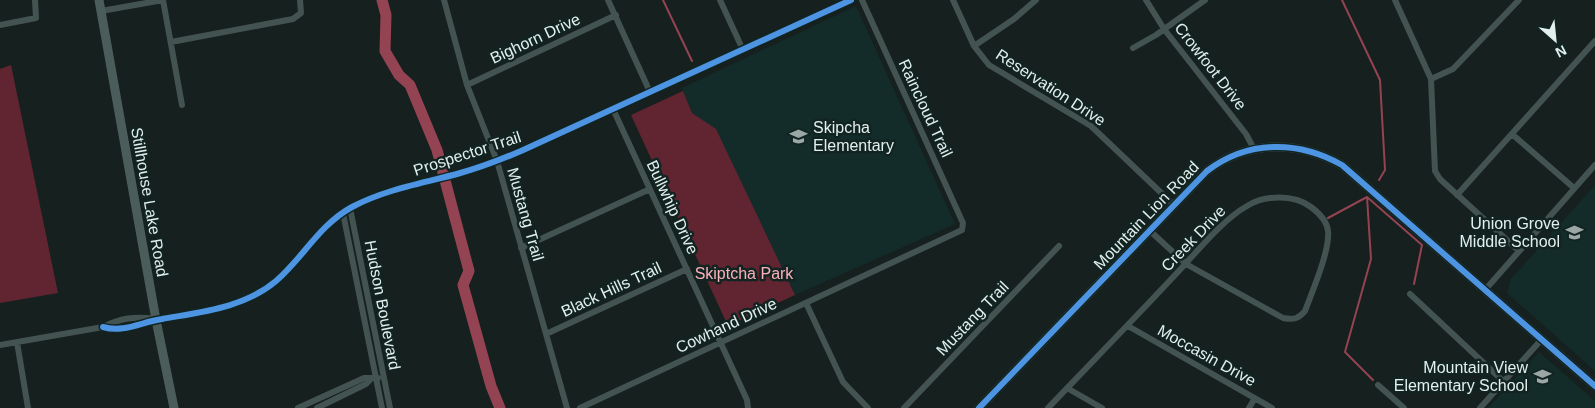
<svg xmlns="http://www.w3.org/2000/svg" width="1595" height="408" viewBox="0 0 1595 408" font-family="Arial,sans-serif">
  <rect width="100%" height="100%" fill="#16201e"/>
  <path fill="#132c29" d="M856,6L955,224L795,295L716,130L692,113L682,88Z
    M1595,185V371L1507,293L1511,279Z
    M1539,352L1595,401V408H1488Z"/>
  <path fill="#612532" d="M11,65L58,293L0,303V69Z
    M683,91L692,113L716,129L795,295L728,326L631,115Z"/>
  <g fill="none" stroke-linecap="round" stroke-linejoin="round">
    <path stroke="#944353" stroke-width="2" d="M663,0L692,61
      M1342,0L1380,80L1385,170L1379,180
      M1367,197L1371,259L1345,352L1373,380
      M1367,197L1422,245L1414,284
      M1328,218L1367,197"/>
    <path stroke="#944353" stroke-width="11" d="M382,0L386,15L385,51L399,75L410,85L437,150L469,271L463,285L491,386L500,408"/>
    <path stroke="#435351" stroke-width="6" d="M163,0L182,105
      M444,0L467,85L497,161L567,408
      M608,0L650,92
      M720,0L743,50
      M953,0L974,46L989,65L1091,126L1174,205
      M1146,0L1164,29L1246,134L1254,149
      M1395,0L1431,79L1435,171L1440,179L1519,251
      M101,11L163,0
      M0,25L36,18L35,0
      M171,42L293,19L301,13L300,0
      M974,46L1014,19L1036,0
      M1133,48L1156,35L1205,0
      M1431,79L1453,69L1519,0
      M467,85L616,15
      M613,109L747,400L748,408
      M1512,134L1574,188
      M1457,195L1595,41
      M350,208L390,408
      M343,213L382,408
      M521,248L650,189
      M1485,290L1595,165
      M1410,294L1503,381
      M806,303L843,382L868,408
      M1128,326L1272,408
      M103,327C124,333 141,322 162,319C201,312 244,308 276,281C303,258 319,225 352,207C384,190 422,183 457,174C479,168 500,160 521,151L851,0
      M546,334L687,269
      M17,342L28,408
      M0,345L103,327C120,318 135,316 155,319
      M1378,385L1404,408
      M1067,388L1102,408
      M298,408L364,378H378
      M317,408L366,384L371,379
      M580,408L962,230L963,223L862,0
      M904,408L1059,246
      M1048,408C1091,363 1134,319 1176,274C1196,253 1222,220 1247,206C1265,195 1294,194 1311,207C1319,213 1327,221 1328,231C1330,251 1312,292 1305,311C1298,319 1294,320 1283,318L1186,264L1149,230
      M1249,408L1255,398
      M1480,408L1542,339"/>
    <path stroke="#4b5d5b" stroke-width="9" d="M99,0L156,320L174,408
      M979,408L1207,171C1248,140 1298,140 1342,165L1595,386"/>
    <defs>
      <path id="cycleway" d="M103,327C124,333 141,322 162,319C201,312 244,308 276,281C303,258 319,225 352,207C384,190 422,183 457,174C479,168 500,160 521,151L851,0
        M979,408L1207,171C1248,140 1298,140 1342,165L1595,386"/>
    </defs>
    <use href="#cycleway" stroke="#122422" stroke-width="9"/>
    <use href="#cycleway" stroke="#4d94e3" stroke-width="6"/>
  </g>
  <defs>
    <symbol id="school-bare" viewBox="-9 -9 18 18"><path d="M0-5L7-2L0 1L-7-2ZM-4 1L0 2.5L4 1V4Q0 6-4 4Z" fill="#9ba7a5" stroke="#122422" stroke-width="2.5" paint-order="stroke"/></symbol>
  </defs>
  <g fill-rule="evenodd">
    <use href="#school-bare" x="786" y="124" width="25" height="25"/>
    <use href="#school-bare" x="1562" y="220" width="25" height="25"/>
    <use href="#school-bare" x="1530" y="364" width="25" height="25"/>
  </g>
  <g text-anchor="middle" stroke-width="5" stroke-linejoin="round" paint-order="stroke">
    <g font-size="16" fill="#e3efed" stroke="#122422">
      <text transform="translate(535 38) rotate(-25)" y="6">Bighorn Drive</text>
      <text transform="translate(1211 66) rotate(52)" y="6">Crowfoot Drive</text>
      <text transform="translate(1051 87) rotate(33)" y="6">Reservation Drive</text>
      <text transform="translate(926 108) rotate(65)" y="6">Raincloud Trail</text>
      <text transform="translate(467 153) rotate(-18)" y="6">Prospector Trail</text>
      <text transform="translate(150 202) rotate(80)" y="6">Stillhouse Lake Road</text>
      <text transform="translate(673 207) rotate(65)" y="6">Bullwhip Drive</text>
      <text transform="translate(526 214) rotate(74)" y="6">Mustang Trail</text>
      <text transform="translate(1146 215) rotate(-46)" y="6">Mountain Lion Road</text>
      <text transform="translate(1193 238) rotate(-46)" y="6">Creek Drive</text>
      <text transform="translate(611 289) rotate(-25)" y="6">Black Hills Trail</text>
      <text transform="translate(383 305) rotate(79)" y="6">Hudson Boulevard</text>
      <text transform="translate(972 318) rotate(-46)" y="6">Mustang Trail</text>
      <text transform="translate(726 325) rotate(-25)" y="6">Cowhand Drive</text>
      <text transform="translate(1207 355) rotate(29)" y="6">Moccasin Drive</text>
    </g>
    <g font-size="16" fill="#e3efed" stroke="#122422" text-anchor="end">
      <text x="813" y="133" text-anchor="start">Skipcha<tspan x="813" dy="18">Elementary</tspan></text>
      <text x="1560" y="229">Union Grove<tspan x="1560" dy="18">Middle School</tspan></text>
      <text x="1528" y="373">Mountain View<tspan x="1528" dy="18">Elementary School</tspan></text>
    </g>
    <g font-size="16" fill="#fbb0ba" stroke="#122422">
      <text x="744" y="279">Skiptcha Park</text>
    </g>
  </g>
  <g transform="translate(1555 40) rotate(153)" stroke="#122422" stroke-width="4" paint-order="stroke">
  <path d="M0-4L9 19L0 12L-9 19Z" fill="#e3efed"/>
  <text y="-8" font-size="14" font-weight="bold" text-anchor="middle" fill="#e3efed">N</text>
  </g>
</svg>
